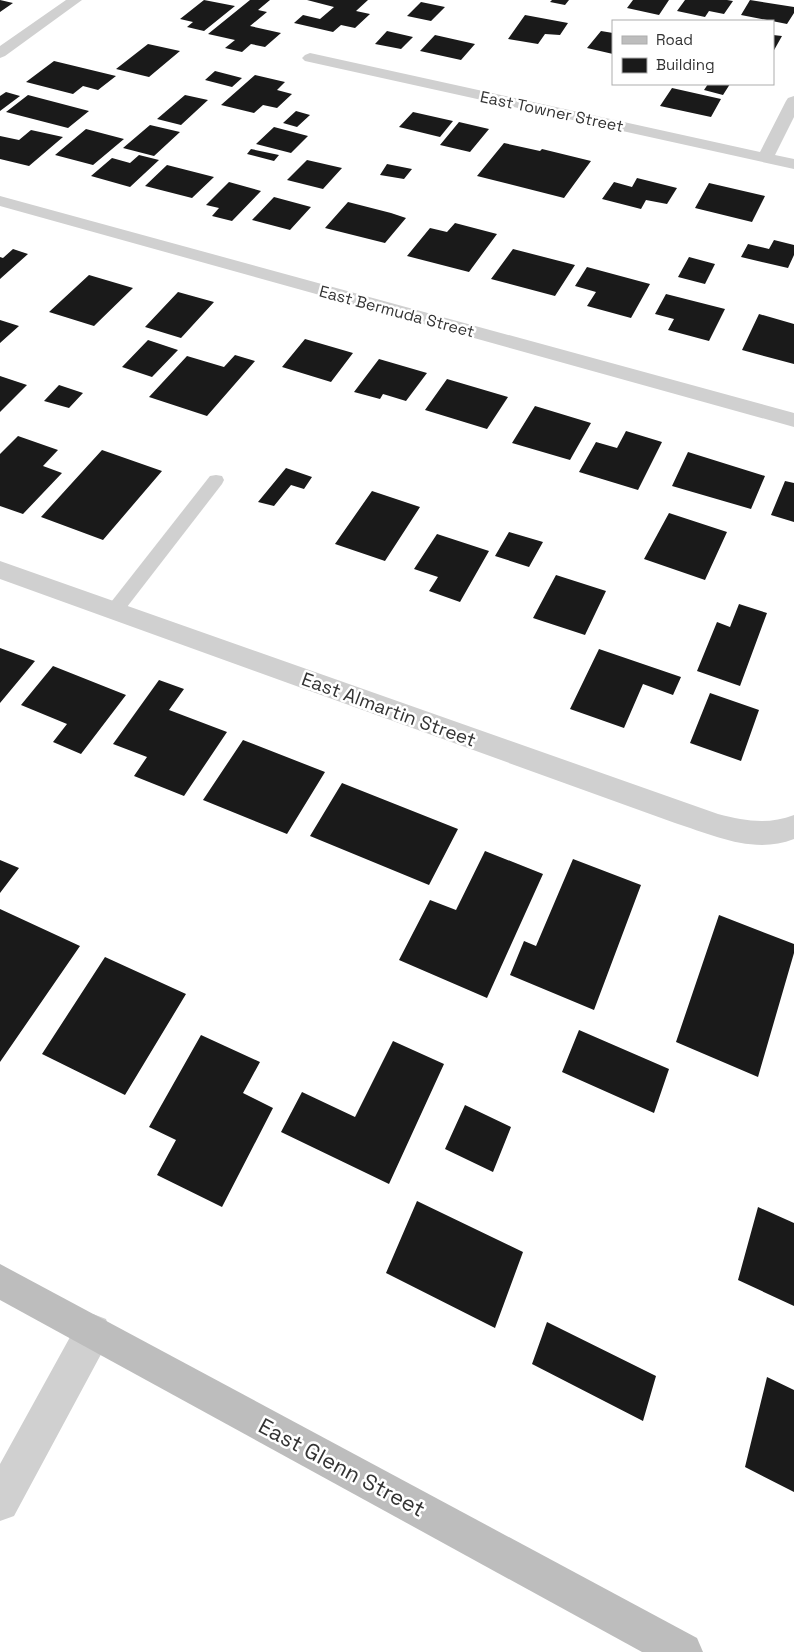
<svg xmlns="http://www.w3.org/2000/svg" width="794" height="1652" viewBox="0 0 794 1652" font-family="'Space Grotesk',sans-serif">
  <rect width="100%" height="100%" fill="#fff"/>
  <path fill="#1a1a1a" d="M0,0L13,3L0,12Z
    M204,0L235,6L204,31L187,27L193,22L180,19Z
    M250,0H270L258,10L267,12L250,26L281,33L265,47L251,44L242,52L225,48L235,40L208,34Z
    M307,0H368L356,11L370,14L355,28L341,25L333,32L294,23L303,15L320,19L334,7Z
    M552,0H569L565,5L550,2Z
    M633,0H669L659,15L627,8Z
    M685,0H727L733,1L724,14L709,11L705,17L677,11Z
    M750,0L794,7V13L787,24L741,15Z
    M421,2L445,7L431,21L407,16Z
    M525,15L568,23L560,35L545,34L538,44L508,39Z
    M387,31L413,37L401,49L375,44Z
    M601,31L613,33V54L587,48Z
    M435,35L475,44L461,60L420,51Z
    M773,35L782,36L773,52Z
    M148,44L180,51L149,77L116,69Z
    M54,61L116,76L98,90L83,86L73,94L26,82Z
    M215,71L242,78L232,87L205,80Z
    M255,75L285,82L277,90L292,94L277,108L263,105L254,113L221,105Z
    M708,84H730L723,95L704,90Z
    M672,88L721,99L711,117L660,106Z
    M6,92L20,96L0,111V96Z
    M28,95L89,111L68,128L6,112Z
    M185,95L208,100L181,125L157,119Z
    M296,111L310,115L297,127L283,123Z
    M413,112L453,121L440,137L399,127Z
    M459,122L489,129L470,152L440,145Z
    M150,125L180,132L154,156L123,148Z
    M274,127L308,136L291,153L256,144Z
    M86,129L124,139L93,165L55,155Z
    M31,130L63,137L29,166L0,159V136L19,140Z
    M504,143L540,151L542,149L591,161L564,198L477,176Z
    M251,149L279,155L274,161L247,154Z
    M139,155L159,160L130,187L91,176L112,158L130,163Z
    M307,160L342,168L323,189L287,180Z
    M387,164L412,169L404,179L380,175Z
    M167,165L214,177L192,198L145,186Z
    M637,178L677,188L667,204L646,200L641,209L602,199L614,182L632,187Z
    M229,182L261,191L232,221L212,216L219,208L206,205Z
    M709,183L765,196L752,222L695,208Z
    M274,197L311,207L290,230L252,220Z
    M348,202L391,213L406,218L385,243L325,228Z
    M455,223L497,234L469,272L407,256L430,228L447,232Z
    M774,240L794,245V255L788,268L741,257L748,244L769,249Z
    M13,249L28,254L0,279V257L3,258Z
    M513,249L575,265L555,296L491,279Z
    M689,257L715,264L705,284L678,277Z
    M587,267L650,284L631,318L587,306L596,292L575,286Z
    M89,275L133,288L94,326L49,312Z
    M178,292L214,302L181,338L145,327Z
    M666,294L725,309L709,341L668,330L674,319L655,314Z
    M759,314L794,324V364L742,350Z
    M0,320L19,326L0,343Z
    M305,339L353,353L331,382L282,367Z
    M148,340L178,350L152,377L122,367Z
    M235,355L255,361L207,416L149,397L187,356L224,367Z
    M379,359L427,373L406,401L383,394L380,399L354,392Z
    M0,376L27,385L0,412Z
    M447,379L508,397L487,429L425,410Z
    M59,385L83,393L69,408L44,401Z
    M535,406L591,423L570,460L512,443Z
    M626,431L662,442L638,490L579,472L596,442L617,448Z
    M18,436L58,450L43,466L62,473L23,514L0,506V454Z
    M102,450L162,471L103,540L41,517Z
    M688,452L765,476L751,509L672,486Z
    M286,468L312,477L304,489L291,485L274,506L258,502Z
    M785,481L794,483V522L771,515Z
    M372,491L420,507L385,561L335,544Z
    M669,513L727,532L705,580L644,559Z
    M509,532L543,542L529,567L495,556Z
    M437,534L489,551L460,602L429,591L438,577L414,569Z
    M556,575L606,591L585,635L533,618Z
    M739,604L767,613L740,686L697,671L717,622L730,627Z
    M0,648L35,661L0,703Z
    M599,649L681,677L673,695L643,684L624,728L570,709Z
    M53,666L126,695L81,754L53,742L67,724L21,705Z
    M159,680L184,689L169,710L227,732L184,796L134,776L147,757L113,744Z
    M710,693L759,710L741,761L690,743Z
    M243,740L325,772L287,834L203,800Z
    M342,783L458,829L429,885L310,836Z
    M485,851L543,874L487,998L399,960L430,900L456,910Z
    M573,859L641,885L594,1010L510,975L524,941L536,946Z
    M0,860L19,868L0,893Z
    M0,909L80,946L0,1062Z
    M719,915L794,944V953L758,1077L676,1042Z
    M105,957L186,994L125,1095L42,1054Z
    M579,1030L669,1069L654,1113L562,1072Z
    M201,1035L260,1062L243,1093L273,1108L222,1207L157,1175L176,1140L149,1127Z
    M393,1041L444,1064L389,1184L281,1132L302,1092L355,1117Z
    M465,1105L511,1127L493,1172L445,1149Z
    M417,1201L523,1252L495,1328L386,1273Z
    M758,1207L794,1223V1306L738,1280Z
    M547,1322L656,1376L643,1421L532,1364Z
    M767,1377L794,1390V1492L745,1467Z"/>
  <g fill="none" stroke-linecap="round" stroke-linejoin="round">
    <path fill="#d0d0d0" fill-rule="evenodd" d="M216,475L222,476L224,480L222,484L120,616L114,618L108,616L105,611L108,606L210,476Z"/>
    <path fill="#d0d0d0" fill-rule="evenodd" d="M66,0H82L5,56L0,58V46Z
      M310,53L760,152L786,101L788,98L794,96V117L775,155L794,159V169L305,61L302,58L305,55Z
      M0,196L794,413V427L0,206Z
      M0,561L718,814C745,821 768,825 794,815V839C754,855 713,835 675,823L0,579Z
      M93,1314L106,1319L111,1332L106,1345L14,1516L0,1521V1464L80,1319Z"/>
    <path fill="#bdbdbd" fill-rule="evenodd" d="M0,1264L697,1638L703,1652H642L0,1300Z"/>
  </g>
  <g text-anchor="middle" stroke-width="5" stroke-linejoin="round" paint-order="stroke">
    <g font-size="16" fill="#333" stroke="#fff">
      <text transform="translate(552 111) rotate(12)" y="6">East Towner Street</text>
      <text transform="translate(397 311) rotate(15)" y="6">East Bermuda Street</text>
    </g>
    <g font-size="19" fill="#333" stroke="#fff">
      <text transform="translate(389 709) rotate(20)" y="7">East Almartin Street</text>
    </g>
    <g font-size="22" fill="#333" stroke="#fff">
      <text transform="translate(342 1467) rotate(28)" y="8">East Glenn Street</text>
    </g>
  </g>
  <rect x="612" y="20" width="162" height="65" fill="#ffffff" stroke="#adadad"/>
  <rect x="622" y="36" width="25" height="8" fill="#bdbdbd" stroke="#adadad"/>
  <text x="656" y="45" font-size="15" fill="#333333">Road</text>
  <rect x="622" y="58" width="25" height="15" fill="#1a1a1a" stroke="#adadad"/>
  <text x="656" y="70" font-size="15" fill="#333333">Building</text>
</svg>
